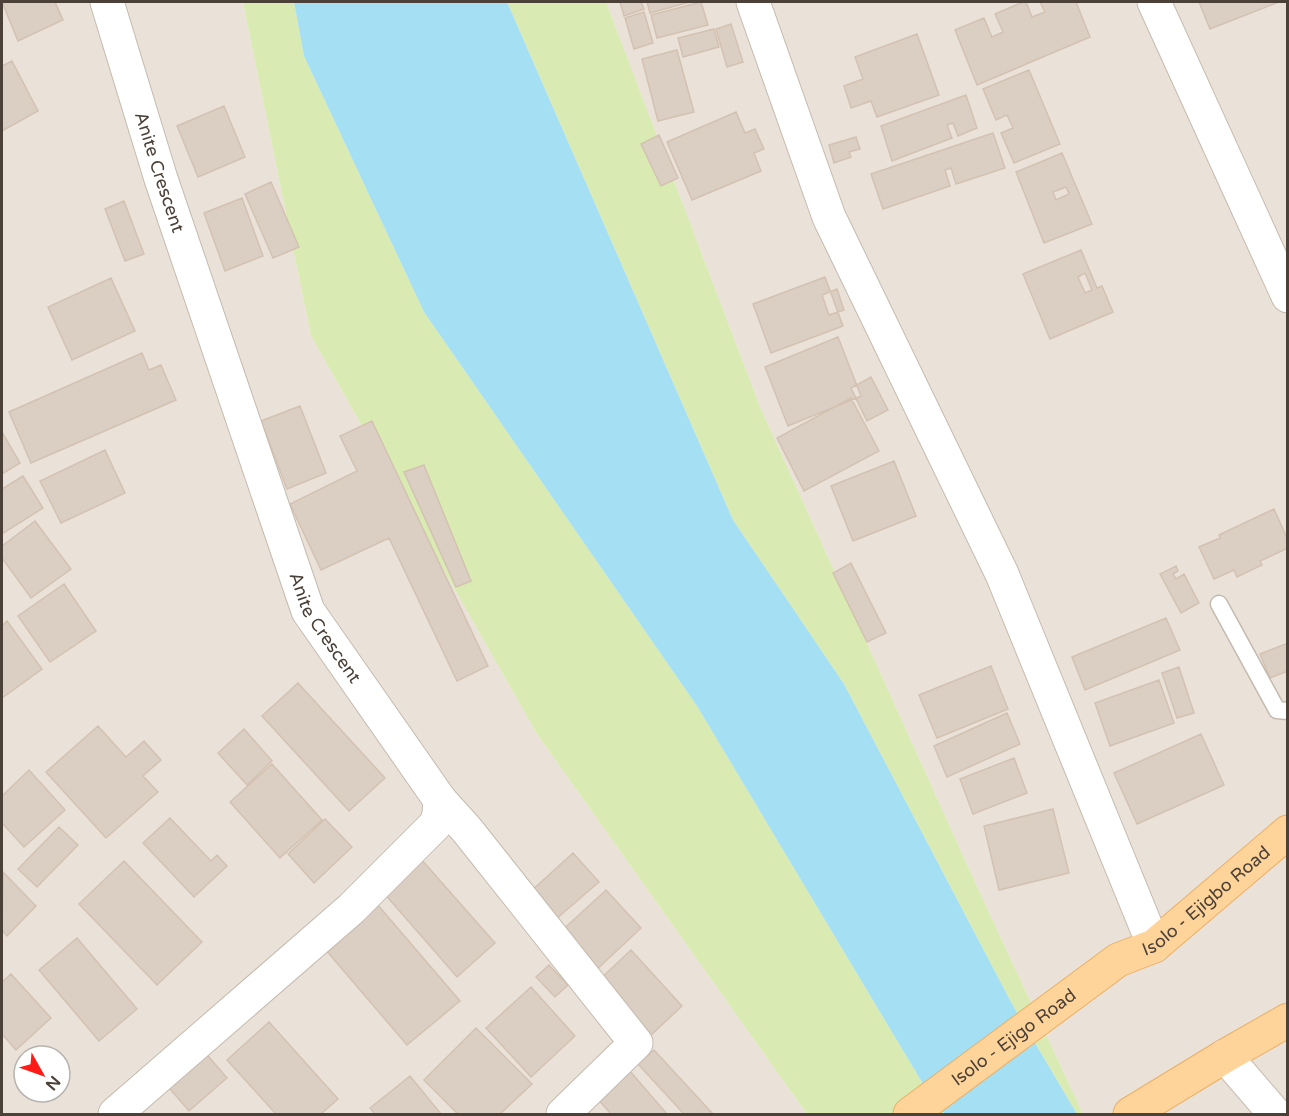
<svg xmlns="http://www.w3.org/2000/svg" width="1289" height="1116" viewBox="0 0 1289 1116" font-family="'Varela Round',sans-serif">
  <rect width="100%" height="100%" fill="#f6f1eb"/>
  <path fill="#eae2d8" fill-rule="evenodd" d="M2,2H243L311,336L537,734L807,1114H2ZM24,1056H60V1092H24Z
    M606,2H1287V1114H1083L979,891L760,407Z"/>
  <path fill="#d9ebb2" d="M243,2H294L304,56L424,312L697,706L929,1094L945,1114H807L537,734L311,336Z
    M507,2H606L760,407L979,891L1083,1114H1077L1012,1004L844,684L733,520Z"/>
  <path fill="#a5dff4" d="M294,2H507L733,520L844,684L1012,1004L1077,1114H945L929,1094L697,706L424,312L304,56Z"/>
  <path fill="#dbcec2" stroke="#d3c2b2" stroke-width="1.5" fill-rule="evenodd" d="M2,2H55L63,20L18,41Z
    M620,2H641L644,9L624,16Z
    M647,2H690L650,13Z
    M701,2L708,25L657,38L651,15Z
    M1023,2H1026L1032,17L1045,12L1040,2H1076L1090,37L977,85L955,30L984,18L992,37L1003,32L995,14Z
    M1199,2H1279L1210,29Z
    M644,12L653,43L634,49L625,18Z
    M731,24L743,62L727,67L716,29Z
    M714,29L719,47L683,57L678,38Z
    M917,34L939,95L877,117L871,101L851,108L844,86L863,79L855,57Z
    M677,50L694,112L658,121L642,59Z
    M12,61L38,111L2,131V66Z
    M1029,70L1060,144L1014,163L1001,133L1013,128L1007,115L996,120L983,89Z
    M966,95L977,128L958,136L953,123L947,125L952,138L892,161L881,126Z
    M224,106L245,157L198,177L177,126Z
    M736,112L745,133L755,129L764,149L754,153L761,171L692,200L667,142Z
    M993,133L1005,168L956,184L951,168L945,170L950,186L883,209L871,174Z
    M659,135L678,178L661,186L641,144Z
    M856,137L860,149L849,152L851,157L834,163L829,145Z
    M1062,153L1092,224L1044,243L1016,172ZM1066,187L1069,194L1056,200L1053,192Z
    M271,182L299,247L273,258L245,194Z
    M242,198L263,256L225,271L204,213Z
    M124,201L144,254L125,261L105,209Z
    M1081,250L1097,288L1102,286L1113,312L1050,339L1023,274ZM1085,273L1092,290L1085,293L1078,277Z
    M825,277L843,326L771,353L753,304Z
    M111,278L135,331L72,360L48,307Z
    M837,289L844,310L829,315L822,295Z
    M838,337L861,396L788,426L765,367Z
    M142,353L149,370L161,365L176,400L31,463L9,412Z
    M871,377L888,410L867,421L851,388Z
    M851,398L879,451L804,491L777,438Z
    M300,406L326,473L287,489L261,421Z
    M372,421L488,666L457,681L389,538L321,570L290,504L357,471L340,436Z
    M2,432L20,463L2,474Z
    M105,450L125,493L61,523L40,481Z
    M894,461L916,516L853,541L831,486Z
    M424,465L471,581L456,587L404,472Z
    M23,476L43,508L2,534V489Z
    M1274,509L1288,540V548L1260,561L1262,565L1237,577L1234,570L1214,579L1199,547L1220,538L1219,535Z
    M35,521L71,569L31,598L2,558V546Z
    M851,563L886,633L867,642L833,573Z
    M1176,566L1178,571L1173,574L1176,579L1184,574L1199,603L1181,613L1160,574Z
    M64,584L96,631L50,662L18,616Z
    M1166,618L1180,650L1085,690L1072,657Z
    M7,621L42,669L2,698V626Z
    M1288,643V671L1270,678L1260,654Z
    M991,666L1008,709L937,738L919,695Z
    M1179,667L1194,713L1177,718L1162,673Z
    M1159,680L1174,723L1110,746L1095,703Z
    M298,683L385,778L349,811L262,716Z
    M1007,713L1020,744L947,777L934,746Z
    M98,726L126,757L144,741L161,760L143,776L158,792L106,838L46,772Z
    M244,729L272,761L247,785L218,753Z
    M1201,734L1224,785L1137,824L1114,773Z
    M1014,758L1027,793L973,814L960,779Z
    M272,764L322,820L280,858L230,802Z
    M29,770L65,810L24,847L2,823V796Z
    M1053,809L1069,873L999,890L984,826Z
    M170,818L211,861L217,855L227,866L194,897L143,843Z
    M325,819L352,847L314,883L288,854Z
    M59,827L78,845L37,887L18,869Z
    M573,853L599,882L555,920L530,892Z
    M421,859L495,943L457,977L383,892Z
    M124,861L202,942L157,985L79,904Z
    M3,872L36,906L7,936L2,930Z
    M606,890L641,928L592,974L556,936Z
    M377,904L460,1001L407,1045L325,949Z
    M77,938L137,1009L99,1041L39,970Z
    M631,950L682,1006L648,1038L597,982Z
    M549,965L568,985L555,997L536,977Z
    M11,974L51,1018L16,1050L2,1034V982Z
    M531,987L575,1036L531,1077L486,1028Z
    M269,1022L338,1099L321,1114H276L227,1060Z
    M476,1028L532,1084L500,1114H458L424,1080Z
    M203,1050L227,1078L189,1111L165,1083Z
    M654,1050L713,1114H684L638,1064Z
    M629,1070L667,1114H611L597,1098Z
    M410,1076L441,1114H375L370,1108Z"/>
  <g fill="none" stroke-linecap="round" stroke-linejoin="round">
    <defs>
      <path id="lane" d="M1219,604L1277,710L1288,711"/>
      <g id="street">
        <path id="s1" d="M107,2L161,179L308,611L440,800L439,814L436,824L351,909L115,1114"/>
        <path d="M753,2L829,217L1002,574L1154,946"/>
        <path d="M1154,2L1288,296"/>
        <path d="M440,800L467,830L636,1043L563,1114"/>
        <path d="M1225,1056L1275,1114"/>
      </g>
      <g id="primary">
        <path id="s2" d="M910,1114L1118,960L1154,946L1288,832"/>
        <path d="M1130,1114L1225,1056L1288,1020"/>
      </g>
    </defs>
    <use href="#lane" stroke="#c5baaf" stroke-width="19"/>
    <use href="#street" stroke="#c5baaf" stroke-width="35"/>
    <use href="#primary" stroke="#eaaf65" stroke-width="35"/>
    <use href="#lane" stroke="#fff" stroke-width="16"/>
    <use href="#street" stroke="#fff" stroke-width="33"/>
    <use href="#primary" stroke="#ffd49a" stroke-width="33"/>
  </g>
  <g text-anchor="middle" stroke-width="6" stroke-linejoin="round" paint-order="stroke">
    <g font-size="18" fill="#4b4138" stroke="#fff">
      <text dy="6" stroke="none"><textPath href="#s1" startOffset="178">Anite Crescent</textPath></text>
      <text dy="6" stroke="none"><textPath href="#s1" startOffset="664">Anite Crescent</textPath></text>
      <text dy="6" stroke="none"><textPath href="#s2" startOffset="366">Isolo - Ejigbo Road</textPath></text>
      <text dy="6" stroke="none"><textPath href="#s2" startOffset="129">Isolo - Ejigo Road</textPath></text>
    </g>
  </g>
  <rect width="1289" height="1116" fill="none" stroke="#4b4138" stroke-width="6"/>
  <g transform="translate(42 1074) rotate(130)"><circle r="28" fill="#ffffff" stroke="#b7b3af" stroke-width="1.5"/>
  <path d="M0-4.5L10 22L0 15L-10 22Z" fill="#ff1b18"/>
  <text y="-9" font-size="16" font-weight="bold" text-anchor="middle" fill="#4b4138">N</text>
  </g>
</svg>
